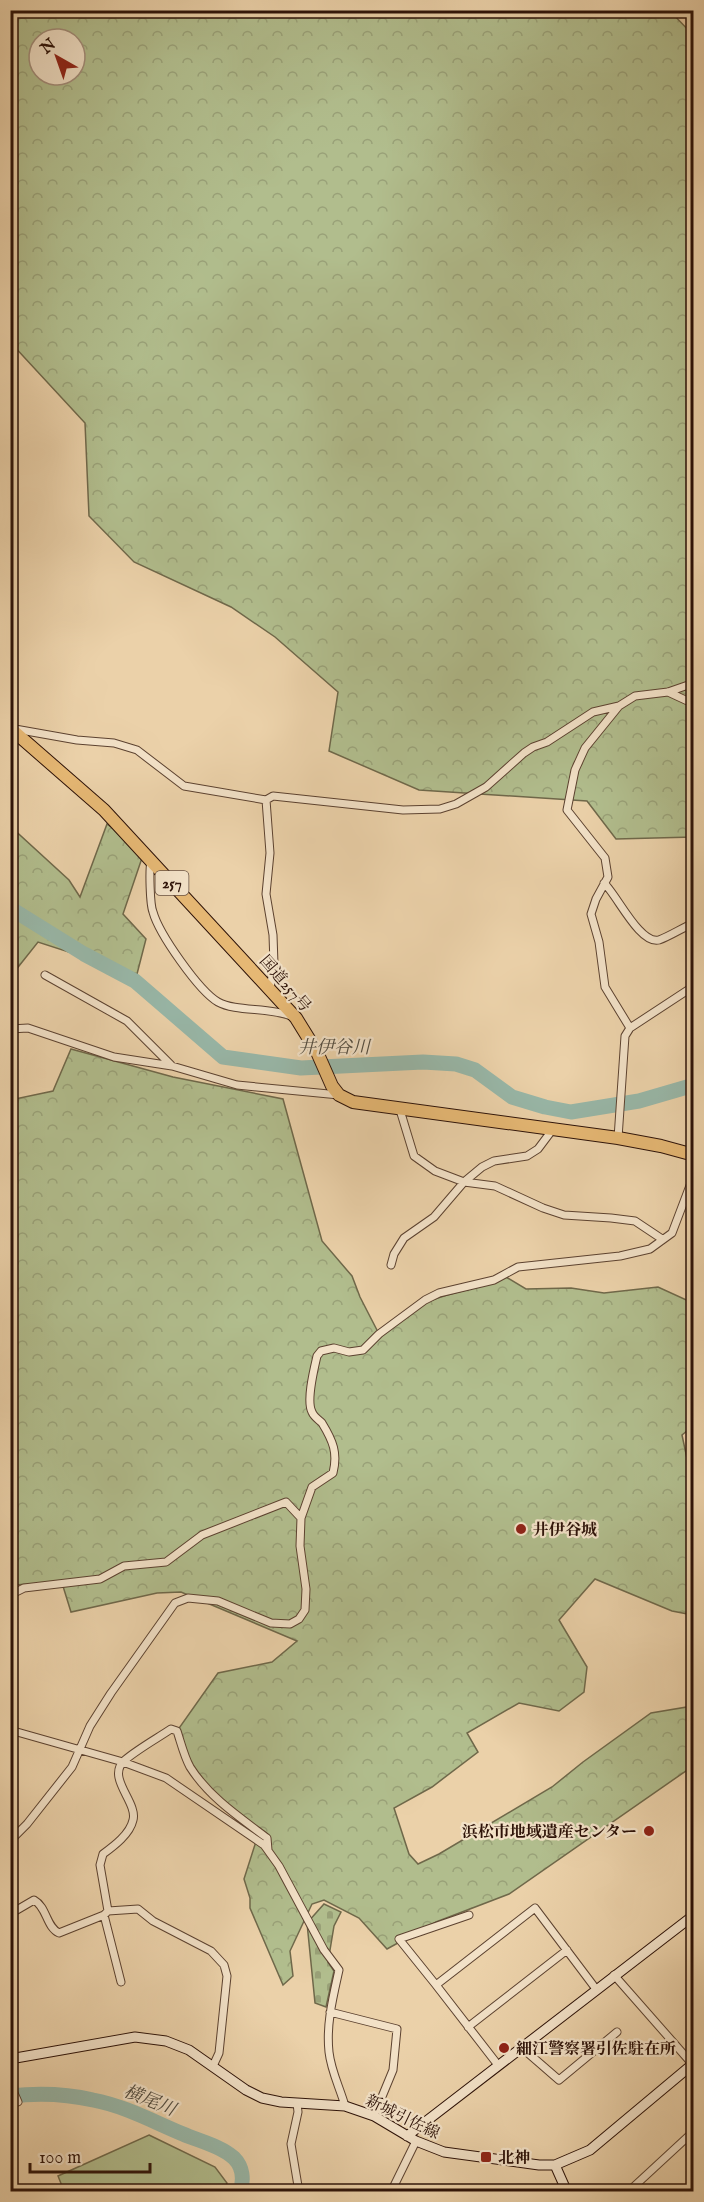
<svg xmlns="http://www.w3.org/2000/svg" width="704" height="2202" viewBox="0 0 704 2202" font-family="'IM FELL English','Noto Serif JP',serif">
  <defs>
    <pattern id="forest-crowns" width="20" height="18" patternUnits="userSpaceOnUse" patternTransform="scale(1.5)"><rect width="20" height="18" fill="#b1bd8d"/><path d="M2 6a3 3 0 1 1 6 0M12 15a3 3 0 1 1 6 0" fill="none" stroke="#99a178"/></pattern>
    <pattern id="cemetery-stones" width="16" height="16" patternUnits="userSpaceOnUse" patternTransform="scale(1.5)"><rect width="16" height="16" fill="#b1bd8d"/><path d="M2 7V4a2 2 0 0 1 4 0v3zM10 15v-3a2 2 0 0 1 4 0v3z" fill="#99a178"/></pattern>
  </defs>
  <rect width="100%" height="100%" fill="#ebd1a9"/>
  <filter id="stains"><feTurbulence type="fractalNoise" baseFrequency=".00333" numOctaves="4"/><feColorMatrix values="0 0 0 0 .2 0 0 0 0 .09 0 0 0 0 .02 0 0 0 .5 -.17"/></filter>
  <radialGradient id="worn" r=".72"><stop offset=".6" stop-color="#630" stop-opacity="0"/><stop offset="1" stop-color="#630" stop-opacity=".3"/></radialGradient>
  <path fill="url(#forest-crowns)" stroke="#6f684a" stroke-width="1.5" fill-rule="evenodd" d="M11,11H670L694,36L693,837L616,839L587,801L419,790L329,751L338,692L275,637L231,607L134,562L89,516L85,423L11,343ZM39,39H75V75H39Z
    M107,824L144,852L123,914L146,939L137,974L38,942L11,976L10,826L69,880L80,897Z
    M71,1049L173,1077L283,1099L322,1241L352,1276L360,1297L379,1334C397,1321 414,1306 435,1299C459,1290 482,1288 506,1277L526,1289L571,1288L604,1293L658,1287L693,1303V1426L682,1435L693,1487V1615L672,1611L595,1579L559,1620L587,1667L584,1692L559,1711L519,1703L467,1733L478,1752L432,1787L394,1808L409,1854L418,1864L439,1854L552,1787L583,1762L651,1713L693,1706V1766L509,1894L436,1922L387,1949L359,1918L324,1900L312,1904L290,1951L293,1976L283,1985L250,1908V1898L244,1879L259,1832L205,1787L188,1761L177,1731L218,1673L272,1662L297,1641L181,1592L157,1593L71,1612L62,1583L11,1585L10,1100L53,1091Z"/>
  <path fill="url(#cemetery-stones)" stroke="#6f684a" stroke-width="1.5" d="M324,1904L341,1912L334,1926L328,1962L334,1971L326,2007L315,2003L307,1923Z"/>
  <path fill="#b1bd8d" stroke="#6f684a" stroke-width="1.5" d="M149,2135L215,2167L227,2183L223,2191H64L58,2176Z"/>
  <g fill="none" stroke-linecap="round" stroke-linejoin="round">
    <path stroke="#98b7a8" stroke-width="15" d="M10,908L84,954L135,981L223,1057L301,1068L423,1062L456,1064L475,1070L512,1097L545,1107L571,1112L639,1101L694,1085
      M10,2096C37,2093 67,2094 93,2100C125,2106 154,2122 183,2134C199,2141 221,2146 234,2158C243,2167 244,2180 240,2192"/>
    <defs>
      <path id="street" d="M668,692L694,704
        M15,729L77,740L114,743L137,750L184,786L266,800L273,796L403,810L440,809L456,804L486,787L524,753L533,747L547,742L593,712L619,706
        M266,800L270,853L266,894L273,935L274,964L270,989
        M151,862C149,869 150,905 153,912C159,934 199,991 218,1002C236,1012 269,1007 291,1016
        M604,883C617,895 640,945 659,940C670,936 682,928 694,923
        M45,975L127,1021L171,1065
        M630,1028L605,987L599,942L591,914L596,899L608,877L605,858L567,810L575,770L585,748L619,706L635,696L668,692L694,683
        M10,1029L28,1028L114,1057L172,1066L237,1085L339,1095
        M400,1110L414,1156L435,1171L464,1182L495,1186L543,1208L564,1215L611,1218L635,1221L662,1239
        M618,1138L625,1036L630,1028L694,986
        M391,1265L394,1254L404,1238L434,1217L464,1182L482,1167L494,1161L527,1156L538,1149L553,1129
        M10,1595L24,1588L100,1579L124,1566L166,1562L202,1535L286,1502L301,1518
        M10,1730L123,1762L166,1778L264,1845L279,1866L324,1950L339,1970C333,1997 326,2024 329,2052C331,2071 340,2088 345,2106
        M10,1841L27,1824L72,1767L90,1726L111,1693L175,1603L188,1598L218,1601L271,1623L290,1624L299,1619L305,1610L306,1589L300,1546L301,1518L312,1487L333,1473C338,1453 333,1441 322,1423C319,1420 314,1417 312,1412C306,1401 314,1369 317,1356L321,1351L334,1348L349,1352L363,1350L379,1334L425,1300L439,1293L494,1280L518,1267L620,1256L650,1249L672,1233L694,1175
        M108,1911L100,1865L103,1854C114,1846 130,1834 133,1820C138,1802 105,1777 125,1760C138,1749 156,1739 171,1729L177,1731C181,1743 184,1756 190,1767C209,1797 239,1817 267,1838L268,1850
        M10,1914L34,1900C47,1907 46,1927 59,1933L104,1915L108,1911L138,1909L153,1921L211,1951L224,1965L227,1976L219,2053L213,2066
        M104,1915L121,1982
        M614,1975L694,2066
        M436,1985L399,1939L469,1915
        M330,2012L397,2029L393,2070L374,2116
        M468,2027L567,1950
        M521,2047L559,2080L617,2032
        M498,2065L436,1985L535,1908L596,1989
        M10,2084L18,2102
        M297,2103L298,2112L291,2144L299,2192
        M391,2192L416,2141
        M628,2192L694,2131
        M691,2192L694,2189"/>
      <path id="secondary" d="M10,2059L135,2037L166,2041L189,2050L246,2090L262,2098L281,2102L345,2106L374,2116L416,2141L444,2152L539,2165H555L590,2150L694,2063
        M407,2136L694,1915
        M555,2165L567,2192"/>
      <path id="highway" d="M10,728L104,810L296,1018L317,1052L332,1086L339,1095L353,1102L618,1138L661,1146L694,1155"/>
    </defs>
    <use href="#street" stroke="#5c4230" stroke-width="9"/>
    <use href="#secondary" stroke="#2d1208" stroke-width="11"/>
    <use href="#highway" stroke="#2d1208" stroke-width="14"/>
    <use href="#street" stroke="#f2e1c7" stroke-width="7"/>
    <use href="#secondary" stroke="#f2e1c7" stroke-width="9"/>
    <use href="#highway" stroke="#e6b874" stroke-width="12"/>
  </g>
  <g fill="#8f2418" stroke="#f2e1c7" stroke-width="2">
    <circle cx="521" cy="1529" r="6"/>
    <circle cx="649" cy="1831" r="6"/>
    <circle cx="504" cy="2048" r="6"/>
    <rect x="480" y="2151" width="12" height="12" rx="3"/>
  </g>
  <g text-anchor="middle" stroke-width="4.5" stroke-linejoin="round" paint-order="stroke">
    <rect fill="#f2e1c7" stroke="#685041" stroke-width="1.5" x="155.5" y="871" width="33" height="24" rx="4.5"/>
    <g font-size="15" font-weight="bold" fill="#2d1208">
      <text x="172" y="888">257</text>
    </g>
    <g font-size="16" fill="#2d1208" stroke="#f2e1c7">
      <text transform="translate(286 983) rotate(49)" y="6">国道257号</text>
      <text transform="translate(403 2116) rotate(26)" y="6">新城引佐線</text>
    </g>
    <g font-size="16" font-weight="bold" fill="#2d1208" stroke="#f2e1c7" text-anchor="start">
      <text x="533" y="1535">井伊谷城</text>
      <text x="637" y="1837" text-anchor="end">浜松市地域遺産センター</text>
      <text x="516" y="2054">細江警察署引佐駐在所</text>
      <text x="498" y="2163">北神</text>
    </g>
    <g font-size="18" font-style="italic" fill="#524c40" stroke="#f2e1c7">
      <text x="334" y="1053">井伊谷川</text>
      <text transform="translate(150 2100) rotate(22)" y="6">横尾川</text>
    </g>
  </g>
  <rect width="704" height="2202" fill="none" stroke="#ebd1a9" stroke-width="36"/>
  <rect x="12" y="12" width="680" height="2178" fill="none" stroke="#2d1208" stroke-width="3"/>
  <rect x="18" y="18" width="668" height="2166" fill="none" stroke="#2d1208" stroke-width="1.5"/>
  <g transform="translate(57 57) rotate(320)"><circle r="28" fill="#f2e1c7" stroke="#a38e7b" stroke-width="1.5"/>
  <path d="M0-4.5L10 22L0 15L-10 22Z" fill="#8f2418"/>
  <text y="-9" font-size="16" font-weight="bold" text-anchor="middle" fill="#2d1208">N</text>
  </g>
  <path d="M30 2163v9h120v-9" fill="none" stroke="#2d1208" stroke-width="3"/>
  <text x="39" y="2163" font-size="18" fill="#2d1208" stroke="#f2e1c7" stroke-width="4.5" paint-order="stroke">100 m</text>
  <rect width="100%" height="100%" filter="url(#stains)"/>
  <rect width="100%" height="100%" fill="url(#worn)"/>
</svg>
